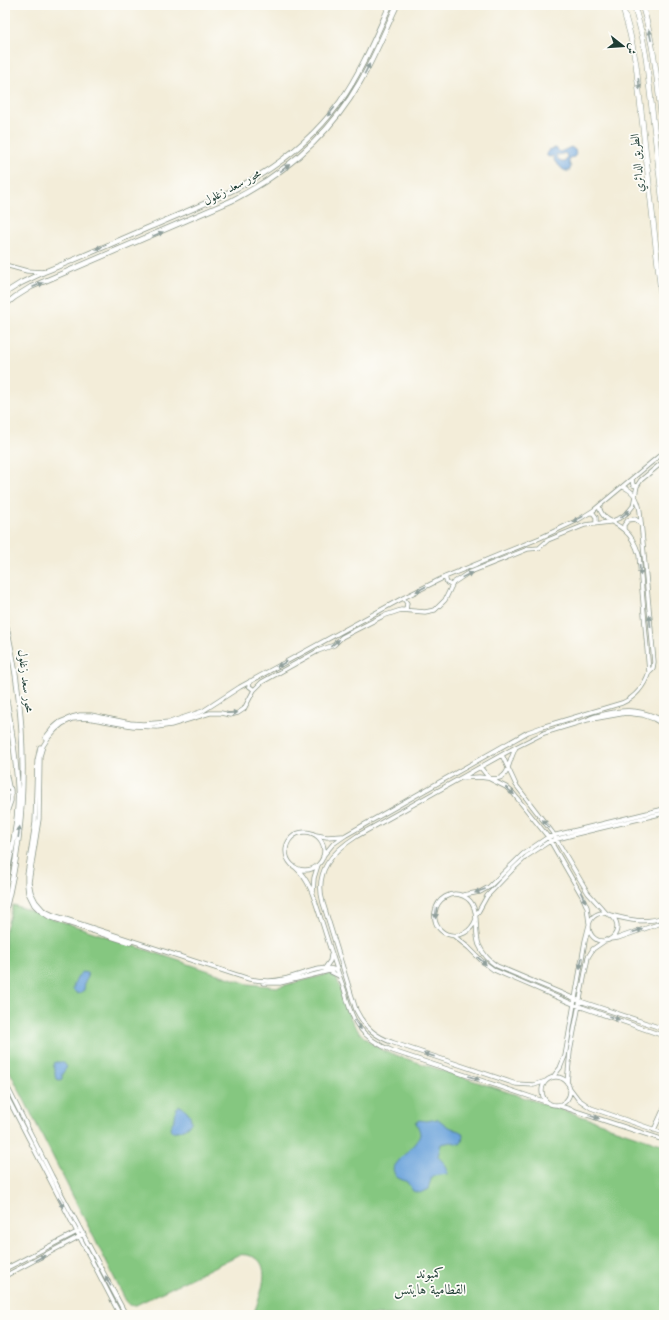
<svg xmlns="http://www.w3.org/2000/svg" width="669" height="1320" viewBox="0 0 669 1320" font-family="'Old Standard TT',Amiri,serif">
  <rect width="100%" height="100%" fill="#fdfcf7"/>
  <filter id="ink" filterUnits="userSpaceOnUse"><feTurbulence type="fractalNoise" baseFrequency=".025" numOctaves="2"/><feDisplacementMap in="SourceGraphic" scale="8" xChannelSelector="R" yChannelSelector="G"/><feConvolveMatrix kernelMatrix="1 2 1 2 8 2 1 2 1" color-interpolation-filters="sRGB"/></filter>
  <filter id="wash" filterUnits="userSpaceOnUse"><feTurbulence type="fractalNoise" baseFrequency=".012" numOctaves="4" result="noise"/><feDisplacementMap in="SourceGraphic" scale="16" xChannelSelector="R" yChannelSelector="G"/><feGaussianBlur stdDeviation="0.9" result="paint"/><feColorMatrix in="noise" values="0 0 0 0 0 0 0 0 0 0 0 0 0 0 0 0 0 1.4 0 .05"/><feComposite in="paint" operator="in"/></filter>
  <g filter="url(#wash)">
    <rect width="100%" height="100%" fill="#f3edd9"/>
    <path fill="#85c780" stroke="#52825a" d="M13,905L248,984L278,987L329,974L337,979C344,999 348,1023 365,1038C371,1044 379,1047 386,1052L605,1124L610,1127L664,1145V1315H253C258,1301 274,1266 254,1257C248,1255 244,1254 238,1255L134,1306L130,1305L126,1301L5,1062V932Z"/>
    <path fill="#6ea5dc" stroke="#467188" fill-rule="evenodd" d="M571,147L575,150L576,154L574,157L569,158V163L571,167L569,171C562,172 560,165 555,162L553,156L550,157L547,156V152L550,149L556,148L560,152ZM565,153L567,156L565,162H561L557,158L556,154L559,155Z
      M82,972L87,973L88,977L85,982L84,990L78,994L73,990C74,982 77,977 82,972Z
      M57,1062H63L67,1067L62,1074V1079L60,1080L56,1079L55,1075V1069L53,1065L54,1063Z
      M180,1106C187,1109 192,1116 191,1123C185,1129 180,1132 171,1131L170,1127L175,1118L176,1109L178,1107Z
      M438,1119L447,1126L461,1132L463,1135L462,1142L460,1144L451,1142L441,1144L438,1156C442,1162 449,1166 447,1174L432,1176L428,1189L420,1193L413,1191L407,1182L398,1178L395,1175L393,1169C398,1158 419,1143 420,1134C420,1130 417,1126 416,1122L419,1120L426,1121Z"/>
  </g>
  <g filter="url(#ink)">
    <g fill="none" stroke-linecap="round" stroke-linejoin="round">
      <defs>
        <path id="minor" d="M5,265L27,271L43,272
          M632,479L633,485L637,486
          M623,487C634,491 638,499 640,511L654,662L653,668L649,672
          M590,513H593L596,517V522
          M624,530V525L628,520L635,519L641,523
          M445,577L447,583L451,585
          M403,598L407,603L406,610
          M250,681L249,686L254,690
          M587,720C592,716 599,716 605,714C628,708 643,710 664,721
          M45,738L53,728L60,722L72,717L80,715H91L130,723L143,724L170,722L203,711L240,687L403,598L445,577L540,538L578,520L594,510L664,452
          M40,747L37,761L35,823L27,875V885L28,893L34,905L40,911L49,917L130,943
          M502,755L516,785L552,832L588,893L607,914
          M5,767L9,787
          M480,767L490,779L506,787L513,793L548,837L582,896L587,907L589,923
          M463,778C468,778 473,777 479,777C489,778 501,783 507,771C510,762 512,755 516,747
          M5 790a3 3 0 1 1 6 0a3 3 0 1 1-6 0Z
          M5,806L7,793
          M5,818L11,801V791
          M286 851a19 19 0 1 1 38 0a19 19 0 1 1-38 0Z
          M316,835L327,837L343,836
          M323,856L333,844L346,835L528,732L542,727L622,703C636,697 644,687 649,672L639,555C636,545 632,536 624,530C614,521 602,521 599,506
          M296,868C310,881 314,898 320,916C328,941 335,965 344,989C348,1002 350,1015 358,1026C367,1038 380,1046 393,1051L549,1103
          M313,893L314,878L318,865
          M463,895L480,892L489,887L523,854L548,837L664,809
          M589 927a14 14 0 1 1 28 0a14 14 0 1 1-28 0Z
          M477,914L487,896L512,870L527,856L550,841L576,834L664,813
          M610,915C629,920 645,924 664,917
          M476,919C466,946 431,937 435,912C436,906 440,900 445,897C450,894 457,893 463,896C482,904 473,929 479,945C483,954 489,961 497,966L580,1001L664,1029
          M454,936L469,948L482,961L494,970L573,1004L664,1036
          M610,939L618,938L664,922
          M325,968L330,961L331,955
          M336,970C321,964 299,976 284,979C273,982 260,981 249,979L53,915L43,910L36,902L31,892L29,882L39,819L40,756L43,746L48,738L55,730L62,724L72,719L87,718L133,726L157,727L171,725L210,713H221L230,715L238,713L244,709L254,690L262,682L318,651L334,645L342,637L383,616L401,610L425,612L435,610L445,600L453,583L468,573L528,549L539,548L548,540L585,525L610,522L622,517L629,511L633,506L637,486L641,480L664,461
          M263,983H280L329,971L339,976
          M553,1077L560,1068L565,1056L585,941L589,925
          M542 1091a14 14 0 1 1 28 0a14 14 0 1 1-28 0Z
          M546,1081L534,1085L516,1084L394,1043C376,1037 365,1028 356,1010L323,903C314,871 332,852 357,836L516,747L544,733L587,720L626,713L643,715L654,719L664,725
          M5,1082L52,1176L126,1315
          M567,1083L570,1052L588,957L593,949L606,940
          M569,1087L578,1099L591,1108L664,1133
          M5,1093L120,1315
          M557,1105L664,1140
          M664,1121V1130
          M654,1130L664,1108
          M5,1269L79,1231
          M5,1276L84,1234"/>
        <path id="major" d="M5,293L21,283L44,272C80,258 115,242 150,227C226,195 289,171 340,102C361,72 375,38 390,5
          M5,305L15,297L31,287L231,201C284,174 330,135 360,82C374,58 385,31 397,5
          M5,621C28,716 29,817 5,912
          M5,691C11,725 17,761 18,796C18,824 11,854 5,881"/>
        <path id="highway" d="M622,5L630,34L636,64L664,321
          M634,5L642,35L646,57L664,214
          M642,5C656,50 659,97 664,143"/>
      </defs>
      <use href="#minor" stroke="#899586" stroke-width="5"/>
      <use href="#major" stroke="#899586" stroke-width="6"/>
      <use href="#highway" stroke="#899586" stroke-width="6"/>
      <use href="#minor" stroke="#fff" stroke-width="3.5"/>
      <use href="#major" stroke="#fff" stroke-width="4.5"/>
      <use href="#highway" stroke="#fff" stroke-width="5"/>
    </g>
    <defs><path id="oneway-solid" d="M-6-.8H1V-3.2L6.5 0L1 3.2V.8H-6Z"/></defs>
    <g fill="#8f9e9a">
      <use href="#oneway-solid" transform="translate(650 35) rotate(-102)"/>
      <use href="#oneway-solid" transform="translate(367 69) rotate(-63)"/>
      <use href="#oneway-solid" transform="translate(639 84) rotate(83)"/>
      <use href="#oneway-solid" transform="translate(331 112) rotate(129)"/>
      <use href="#oneway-solid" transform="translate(285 168) rotate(-37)"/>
      <use href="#oneway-solid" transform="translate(158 234) rotate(-23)"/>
      <use href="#oneway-solid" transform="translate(101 247) rotate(157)"/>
      <use href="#oneway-solid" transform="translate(38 285) rotate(-23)"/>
      <use href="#oneway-solid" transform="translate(625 514) rotate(-40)"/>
      <use href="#oneway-solid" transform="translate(578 519) rotate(152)"/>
      <use href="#oneway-solid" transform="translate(640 570) rotate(85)"/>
      <use href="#oneway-solid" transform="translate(467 575) rotate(-26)"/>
      <use href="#oneway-solid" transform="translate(421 589) rotate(152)"/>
      <use href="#oneway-solid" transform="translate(650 621) rotate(-95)"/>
      <use href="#oneway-solid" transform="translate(335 643) rotate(-39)"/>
      <use href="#oneway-solid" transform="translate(282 664) rotate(152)"/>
      <use href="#oneway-solid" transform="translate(232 713) rotate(-3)"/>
      <use href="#oneway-solid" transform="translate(510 791) rotate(40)"/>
      <use href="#oneway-solid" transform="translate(546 824) rotate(-128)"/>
      <use href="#oneway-solid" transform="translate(19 832) rotate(-82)"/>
      <use href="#oneway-solid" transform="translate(480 891) rotate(160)"/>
      <use href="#oneway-solid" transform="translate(583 897) rotate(64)"/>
      <use href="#oneway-solid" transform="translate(436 913) rotate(96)"/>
      <use href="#oneway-solid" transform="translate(637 931) rotate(-18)"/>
      <use href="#oneway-solid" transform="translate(482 961) rotate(41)"/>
      <use href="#oneway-solid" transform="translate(581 963) rotate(100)"/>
      <use href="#oneway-solid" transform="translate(614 1018) rotate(19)"/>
      <use href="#oneway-solid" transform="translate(358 1025) rotate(55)"/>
      <use href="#oneway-solid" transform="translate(429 1055) rotate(-162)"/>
      <use href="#oneway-solid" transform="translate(474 1078) rotate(19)"/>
      <use href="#oneway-solid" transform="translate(594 1117) rotate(19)"/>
      <use href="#oneway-solid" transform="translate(61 1203) rotate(63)"/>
      <use href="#oneway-solid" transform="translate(40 1258) rotate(-27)"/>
      <use href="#oneway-solid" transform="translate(108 1281) rotate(-118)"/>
    </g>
  </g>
  <g text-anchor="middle" stroke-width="3.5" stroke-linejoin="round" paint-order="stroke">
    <g font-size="12" fill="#1f3d34" stroke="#fdfcf7">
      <text transform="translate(637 163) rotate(-95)" y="4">الطريق الدائري</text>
      <text transform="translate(232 187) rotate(-28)" y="4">محور سعد زغلول</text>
      <text transform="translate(26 681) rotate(83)" y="4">محور سعد زغلول</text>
    </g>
    <g font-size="14" fill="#1f3d34" stroke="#fdfcf7">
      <text x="430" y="1278">كمبوند<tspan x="430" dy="16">القطامية هايتس</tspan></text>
    </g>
  </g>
  <rect width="669" height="1320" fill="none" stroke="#fdfcf7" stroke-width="20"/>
  <g transform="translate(623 46) rotate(107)" stroke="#fdfcf7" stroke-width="3" paint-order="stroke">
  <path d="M0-3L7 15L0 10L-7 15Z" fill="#1f3d34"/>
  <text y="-6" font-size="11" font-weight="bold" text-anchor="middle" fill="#1f3d34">ش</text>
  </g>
</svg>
